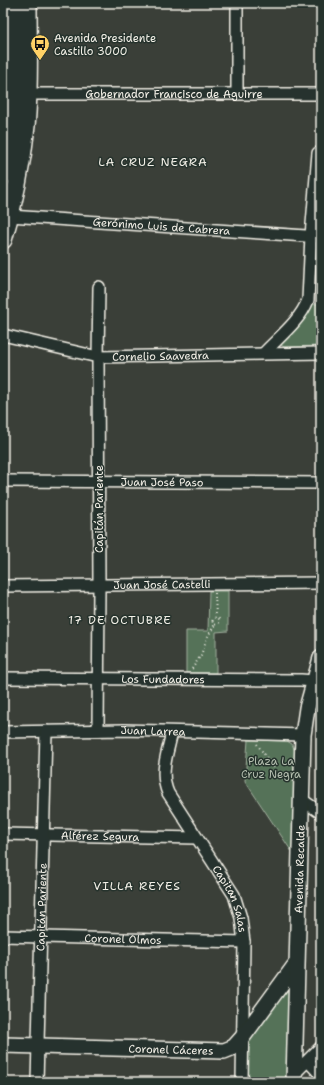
<svg xmlns="http://www.w3.org/2000/svg" width="324" height="1085" viewBox="0 0 324 1085" font-family="'Shantell Sans',sans-serif">
  <rect width="100%" height="100%" fill="#3a3f38"/>
  <filter id="ink" filterUnits="userSpaceOnUse"><feTurbulence type="fractalNoise" baseFrequency=".025" numOctaves="2"/><feDisplacementMap in="SourceGraphic" scale="8" xChannelSelector="R" yChannelSelector="G"/><feConvolveMatrix kernelMatrix="1 2 1 2 8 2 1 2 1" color-interpolation-filters="sRGB"/></filter>
  <g filter="url(#ink)">
    <path fill="#547259" stroke="#a4b2a0" d="M313,304H321V346L284,347L281,345V342L306,316Z
      M209,591H228V631L216,632V673H186V631H208Z
      M248,740L287,741L292,744L295,751L294,855L245,781Z
      M286,986L289,987L287,1082H246L248,1037Z"/>
    <g fill="none" stroke-linecap="round" stroke-linejoin="round">
      <defs>
        <g id="street">
          <path id="s1" d="M27,94H321"/>
          <path d="M237,94V3"/>
          <path id="s2" d="M4,218L10,216L321,237"/>
          <path id="s3" d="M3,335L98,357L321,353"/>
          <path d="M264,353C279,337 300,321 308,300L311,236L318,153"/>
          <path id="s4" d="M3,481L321,483"/>
          <path id="s5" d="M3,586L321,583"/>
          <path id="s6" d="M3,678L301,680L314,681L321,686"/>
          <path d="M98,730L99,586L98,357L99,287"/>
          <path id="s7" d="M3,732L124,730L303,735"/>
          <path id="s8" d="M172,732C168,752 159,772 168,793L234,895L241,918L244,942L242,1082"/>
          <path d="M301,799L321,813"/>
          <path id="s9" d="M3,834L197,838"/>
          <path id="s10" d="M3,936L244,942"/>
          <path d="M308,1061L321,1075"/>
          <path d="M294,1074L321,1047"/>
          <path id="s11" d="M37,1082L46,731"/>
        </g>
        <g id="secondary">
          <path id="s12" d="M3,1045L224,1051L234,1047L242,1038L296,964"/>
          <path id="s13" d="M294,1082L303,735L307,708L321,658"/>
        </g>
        <path id="primary" d="M3,175L11,120L13,3
          M3,240C14,203 22,164 26,126C30,85 28,44 28,3"/>
      </defs>
      <use href="#street" stroke="#f4f1e8" stroke-width="14"/>
      <use href="#secondary" stroke="#f4f1e8" stroke-width="18"/>
      <use href="#primary" stroke="#f4f1e8" stroke-width="20"/>
      <path stroke="#f4f1e8" stroke-width="2" stroke-dasharray="1 3" stroke-linecap="butt" d="M215,593L216,617
        M212.5 621a3.5 3.5 0 1 1 7 0a3.5 3.5 0 1 1-7 0Z
        M192,669L201,655L207,638L215,624
        M257,744L277,772L289,784"/>
      <use href="#street" stroke="#26332d" stroke-width="11"/>
      <use href="#secondary" stroke="#26332d" stroke-width="15"/>
      <use href="#primary" stroke="#26332d" stroke-width="17"/>
    </g>
  </g>
  <defs>
    <symbol id="bus-pin" viewBox="-11 -11 22 30"><path d="M0 17L-7.5 6A9.5 9.5 0 1 1 7.5 6Z" fill="#ffd166" stroke="#26332d"/><path d="M-5-6H5V4H4V6H2V4H-2V6H-4V4H-5ZM-3.5-4V0h7V-4ZM-3.5 1.2v1.5H-2V1.2ZM2 1.2v1.5H3.5V1.2Z" fill="#111"/></symbol>
  </defs>
  <g fill-rule="evenodd">
    <use href="#bus-pin" x="29" y="33" width="22" height="30"/>
  </g>
  <g text-anchor="middle" stroke-width="3" stroke-linejoin="round" paint-order="stroke">
    <g font-size="11" fill="#f4f1e8" stroke="#26332d" text-anchor="start">
      <text x="54" y="42">Avenida Presidente<tspan x="54" dy="13">Castillo 3000</tspan></text>
    </g>
    <g font-size="11" fill="#f4f1e8" stroke="#26332d">
      <text dy="4" stroke="none"><textPath href="#s1" startOffset="147">Gobernador Francisco de Aguirre</textPath></text>
      <text dy="4" stroke="none"><textPath href="#s2" startOffset="158">Gerónimo Luis de Cabrera</textPath></text>
      <text dy="4" stroke="none"><textPath href="#s3" startOffset="160">Cornelio Saavedra</textPath></text>
      <text dy="4" stroke="none"><textPath href="#s4" startOffset="159">Juan José Paso</textPath></text>
      <text transform="translate(99 509) rotate(-90)" y="4">Capitán Pariente</text>
      <text dy="4" stroke="none"><textPath href="#s5" startOffset="159">Juan José Castelli</textPath></text>
      <text dy="4" stroke="none"><textPath href="#s6" startOffset="160">Los Fundadores</textPath></text>
      <text dy="4" stroke="none"><textPath href="#s7" startOffset="150">Juan Larrea</textPath></text>
      <text dy="4" stroke="none"><textPath href="#s9" startOffset="97">Alférez Segura</textPath></text>
      <text dy="4" stroke="none"><textPath href="#s13" startOffset="213">Avenida Recalde</textPath></text>
      <text dy="4" stroke="none"><textPath href="#s8" startOffset="186">Capitan Salas</textPath></text>
      <text dy="4" stroke="none"><textPath href="#s11" startOffset="175">Capitán Pariente</textPath></text>
      <text dy="4" stroke="none"><textPath href="#s10" startOffset="120">Coronel Olmos</textPath></text>
      <text dy="4" stroke="none"><textPath href="#s12" startOffset="168">Coronel Cáceres</textPath></text>
    </g>
    <g font-size="11" fill="#b4beaf" stroke="#26332d">
      <text x="271" y="765">Plaza La<tspan x="271" dy="13">Cruz Negra</tspan></text>
    </g>
    <g font-size="12" letter-spacing="1" fill="#f4f1e8" stroke="#26332d">
      <text x="153" y="166">LA CRUZ NEGRA</text>
      <text x="120" y="624">17 DE OCTUBRE</text>
      <text x="137" y="890">VILLA REYES</text>
    </g>
  </g>
  <rect width="324" height="1085" fill="none" stroke="#26332d" stroke-width="16"/>
  <rect x="8" y="8" width="308" height="1069" fill="none" stroke="#f4f1e8" stroke-width="1.5" filter="url(#ink)"/>
</svg>
